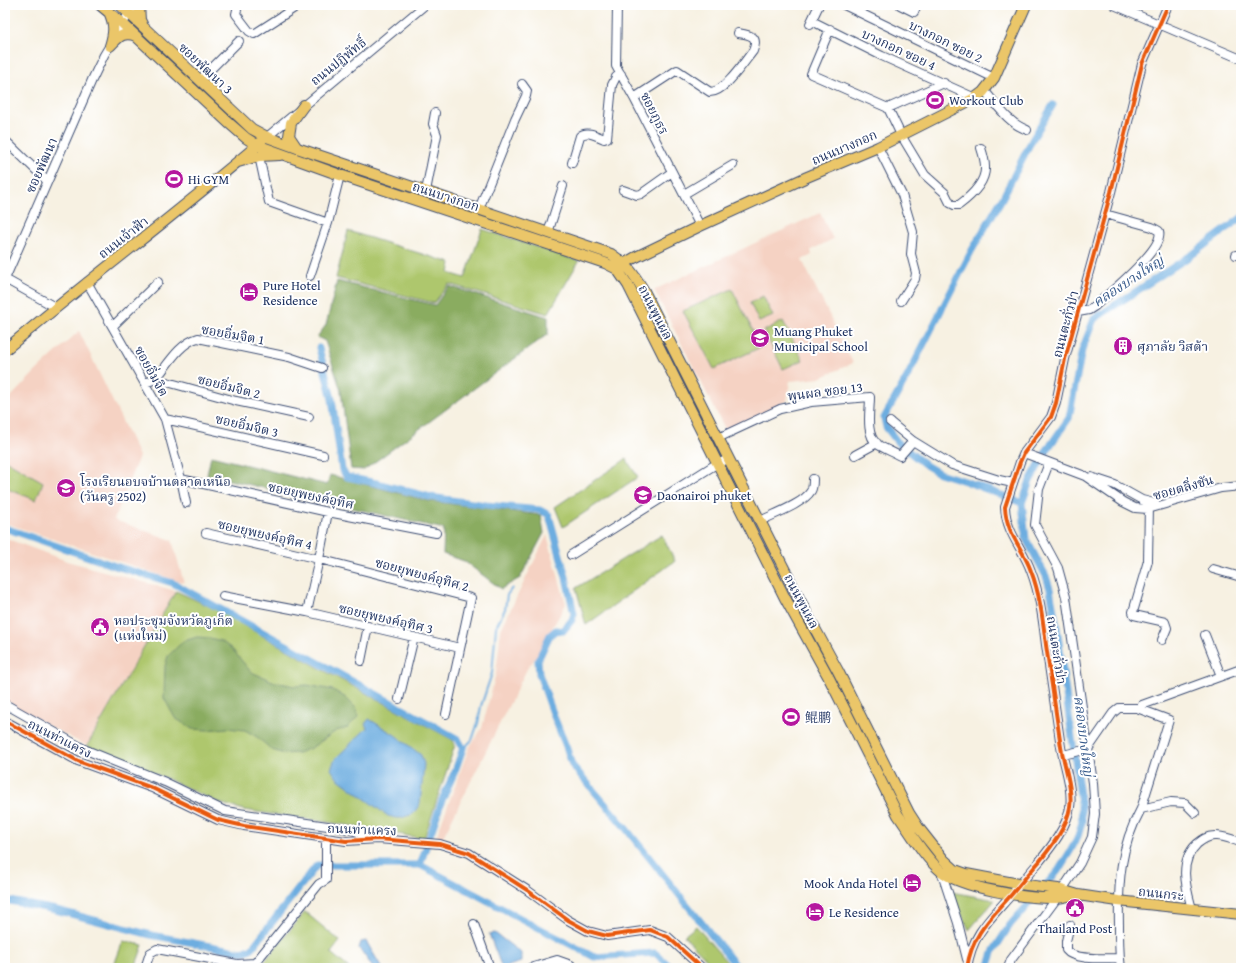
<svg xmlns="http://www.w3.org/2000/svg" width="1246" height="973" viewBox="0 0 1246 973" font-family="'Gentium Book Plus','Noto Serif SC','Noto Serif Thai',serif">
  <rect width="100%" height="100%" fill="#fff"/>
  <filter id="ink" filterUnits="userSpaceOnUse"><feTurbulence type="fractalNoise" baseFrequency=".025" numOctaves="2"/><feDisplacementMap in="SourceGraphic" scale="8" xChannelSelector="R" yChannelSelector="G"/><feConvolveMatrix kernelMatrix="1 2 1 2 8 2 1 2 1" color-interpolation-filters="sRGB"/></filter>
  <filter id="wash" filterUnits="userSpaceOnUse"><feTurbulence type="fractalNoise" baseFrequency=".012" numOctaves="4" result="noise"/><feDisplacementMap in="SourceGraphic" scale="16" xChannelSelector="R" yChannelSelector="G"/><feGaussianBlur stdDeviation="0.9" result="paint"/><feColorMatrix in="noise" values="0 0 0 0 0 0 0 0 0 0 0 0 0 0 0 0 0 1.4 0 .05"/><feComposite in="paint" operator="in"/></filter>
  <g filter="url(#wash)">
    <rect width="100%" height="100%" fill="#f7f1e2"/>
    <path fill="#f5d2c3" d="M820,213L833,239L811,250L812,255L802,260L853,363L820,378L790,381L787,401L726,431L654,290Z
      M79,331L139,456L114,520L172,540L184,583L5,523V403L35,372Z
      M547,535L566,604L532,663L529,665L442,839L436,837L469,748L482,728L496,673L501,629Z
      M5,538L67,561L176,591L87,746L62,733L5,701Z"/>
    <path fill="#aec76d" stroke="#647b66" d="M136,28H140L247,131H243L136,31Z
      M482,229L579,261L548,314L449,284L434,303L336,278L348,231L451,263L449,273L465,278Z
      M732,289L761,347L714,369L683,311Z
      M763,296L773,316L759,322L750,303Z
      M783,321L803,360L783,369L764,331Z
      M626,459L638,477L563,527L555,507Z
      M5,460L43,482L36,500L5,488Z
      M662,535L675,561L586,625L576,588Z
      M176,591L215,609L323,670L453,740L455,745L424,839L367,828L244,810L219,803L168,779L87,746Z
      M951,892L995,900L969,930Z
      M305,912L340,941L331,953L349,968H259Z
      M696,926L732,968H715L684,936Z
      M123,941L143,945L135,968H113Z"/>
    <path fill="#8aac60" stroke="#526e5f" d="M337,281L435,305L449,286L548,317V334L364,470L351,469L341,391L325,341L317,337L326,325Z
      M211,456L327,485L330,475L429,501L541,515L544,533L520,578L501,589L464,561L443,554L444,529L207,475Z
      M197,637L210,638L221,641L232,649L251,672L275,682L295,686L307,685L333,690L346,698L357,709L358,717L347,728L336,731L311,748L298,753L284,754L272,750L257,737L245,730L227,728L208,730L192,729L175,718L164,698L165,666L168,656L176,648L184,641Z"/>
    <path fill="#6dade0" stroke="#446e9f" d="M369,719L395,735L421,755L424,764L420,804L413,814L401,818H396L388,816L337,778L331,769L335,759L367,728L365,724Z
      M495,933L521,953V962L502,968L489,934Z
      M366,941L382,968L372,967L365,955L362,953L359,948L361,942Z"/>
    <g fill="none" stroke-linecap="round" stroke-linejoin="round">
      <path stroke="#6dade0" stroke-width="2" d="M463,749L472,740L478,723L481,706L492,673L496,627L505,609L507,595L512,588"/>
      <path stroke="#6dade0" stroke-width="7" d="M319,348L332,399L342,470L347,477L376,483L430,497L486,505L540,510L549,515L566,577L574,614L572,620L563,631L556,630L550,635L538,660L539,674L555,719L567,749L572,765L623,825L738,968
        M1022,503L965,481L939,473L927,466L899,444L886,427L884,418L907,377L972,250L1003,197L1032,140L1053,105
        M5,528L115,566L173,583L458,739L463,748L455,771L442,800L420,865
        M5,900L56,910L151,935L242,952L246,951L252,948L317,865H420L594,957L655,953L672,968
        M988,968L994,950L1010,925L1058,871L1071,850L1078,836L1082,822L1081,803L1057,628L1050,589L1046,576L1026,539L1022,503L1030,481L1047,450L1069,418L1082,350L1094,319L1193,254L1241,218"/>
    </g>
  </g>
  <g filter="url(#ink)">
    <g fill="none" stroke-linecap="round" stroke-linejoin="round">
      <defs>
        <path id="minor" d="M238,5L236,14L249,31L254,34L299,5
          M617,5L616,66L634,98L700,226
          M844,5L994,78
          M900,5L914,12L917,5
          M1114,5L1241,59
          M812,21L882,56L975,98
          M810,24L819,5
          M830,29L811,74L888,108L901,135L925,175L945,193L950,203L954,205H959C971,196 986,182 985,167C985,161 983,154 981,148
          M200,80L239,41
          M984,90C997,105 1008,123 1027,130
          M634,98L677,70L710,92C725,92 744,62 753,51C759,36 751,35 738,33
          M888,108L944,83
          M267,137L425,5
          M5,144L8,143L47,181
          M878,147L902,195L913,232L911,254L916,273L915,279L901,301
          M259,156L269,202L328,223
          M572,163L580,136C587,130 597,136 604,139L607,138L612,85L616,77L621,74
          M623,190L637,195L641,194L672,172
          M426,191L437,135L433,124L435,113
          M684,194L733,165
          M479,209L515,119L526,96L527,91L522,84
          M548,233L563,186
          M1236,255L1241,256
          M310,276L328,223L340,175
          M87,282L165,419L181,479L186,503
          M55,307L5,279L92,80L104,55L134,5
          M1078,312L1089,310L1095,306C1108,294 1165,249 1159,231L1152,227L1105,214
          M113,326L158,282
          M156,379C168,364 180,343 198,338L289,357L322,368
          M145,383L156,379L236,401L309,417
          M165,419L323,455
          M890,422L913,441L952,465L999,480L1013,483
          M718,438L780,409L811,402L870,397C870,411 865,434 877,444C884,449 893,452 900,456L913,441
          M1024,453L1085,476L1123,502L1135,508L1148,509L1221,488L1241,486
          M855,455L877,443
          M1049,463L1039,489L1035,525L1058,568L1066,597L1093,783L1095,814L1092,837L1080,863L1062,890
          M1091,477L1115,485L1142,500L1154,503
          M181,479L328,512L436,533
          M1149,505L1148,561L1133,612L1134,615L1165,622L1167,628L1162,640
          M760,521C774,514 803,504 811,491C813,488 813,483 813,479
          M206,533L319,559L471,598L446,714
          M571,555L713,466L728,459
          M1213,569L1241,577
          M223,596L307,612L460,648
          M307,612L319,559L328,512
          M1205,635L1221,676
          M361,661L368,626
          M399,699L414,637
          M5,704L86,750L165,782L225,811L348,829L374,837
          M1142,705L1241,669
          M5,721L78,761L152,788L218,820L244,826L346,841L378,839L440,844L469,853L527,890L568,920L588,931L607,936L650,930L668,937L702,968
          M1063,755L1088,749L1113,713L1119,708H1137L1169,720L1141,809
          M941,871L958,923L967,959
          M1192,909C1186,887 1178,862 1197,844C1202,840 1207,836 1214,836C1223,835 1232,840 1241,842
          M474,924L490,968
          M1070,925L1066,941V950C1074,961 1107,958 1120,958
          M145,968L150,953L157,949L237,964L255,963L319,884L326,880V838
          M530,968L557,960L571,965L572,968
          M967,968C972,934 990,919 1012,894C1021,883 1030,872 1039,862C1052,846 1067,827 1070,807C1073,789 1064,765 1061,747C1056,713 1051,679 1046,645C1043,621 1040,594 1031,571C1023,548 1006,533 1005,507L1020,462L1024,453L1051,417L1056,403L1065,359L1111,192L1142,64L1168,5
          M1008,968L1011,960L1057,898
          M1121,968C1119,954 1119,939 1119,925C1118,883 1120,847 1141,809L1171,802L1185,803L1195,813"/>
        <path id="major" d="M100,5L123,24L230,124L246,138L257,145L340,175L605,263L617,269L628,285L785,598L828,676L898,815C910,832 925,858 941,871C961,888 1028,899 1056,898C1062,898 1068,896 1074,895
          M120,5L252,129L267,137L300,149L611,254C629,266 633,273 644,291L806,612L838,671L909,813L918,827L944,860L955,870L966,874L1019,884L1058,889L1078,895L1118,901L1241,914
          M139,5L140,20L142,24
          M109,12C115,25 114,33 110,46
          M110,46C119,37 123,31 136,36
          M297,148L289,136L291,123L304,105
          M238,162L259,156L280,155
          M620,266L634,258L700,226L807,177L878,147L975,98L983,92L994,78L1026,5
          M5,350C89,279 177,214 261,142"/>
      </defs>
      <use href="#minor" stroke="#3c4c72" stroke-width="10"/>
      <use href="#major" stroke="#3c4c72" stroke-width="12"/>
      <use href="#minor" stroke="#fff" stroke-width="8"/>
      <use href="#major" stroke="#ebc669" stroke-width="10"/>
      <defs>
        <path id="cycleway" d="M5,721L78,761L152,788L218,820L244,826L346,841L378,839L440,844L469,853L527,890L568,920L588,931L607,936L650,930L668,937L702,968
          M967,968C972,934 990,919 1012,894C1021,883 1030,872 1039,862C1052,846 1067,827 1070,807C1073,789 1064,765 1061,747C1056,713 1051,679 1046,645C1043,621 1040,594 1031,571C1023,548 1006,533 1005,507L1020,462L1024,453L1051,417L1056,403L1065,359L1111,192L1142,64L1168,5"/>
      </defs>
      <use href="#cycleway" stroke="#fff" stroke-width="6"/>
      <use href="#cycleway" stroke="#e8590c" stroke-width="4"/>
    </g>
  </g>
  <defs>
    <symbol id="stadium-disc" viewBox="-11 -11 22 22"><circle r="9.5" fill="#b5179e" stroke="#fff"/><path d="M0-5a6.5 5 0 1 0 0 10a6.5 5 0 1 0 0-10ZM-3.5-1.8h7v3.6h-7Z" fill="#fff"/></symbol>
    <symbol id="hotel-disc" viewBox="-11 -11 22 22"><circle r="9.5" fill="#b5179e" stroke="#fff"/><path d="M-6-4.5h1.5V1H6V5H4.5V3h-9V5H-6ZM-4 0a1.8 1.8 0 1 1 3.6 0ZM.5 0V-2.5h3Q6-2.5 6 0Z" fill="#fff"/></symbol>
    <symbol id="school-disc" viewBox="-11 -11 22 22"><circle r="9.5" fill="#b5179e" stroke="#fff"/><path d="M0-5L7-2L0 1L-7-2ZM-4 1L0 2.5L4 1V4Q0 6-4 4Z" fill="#fff"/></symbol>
    <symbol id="building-disc" viewBox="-11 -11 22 22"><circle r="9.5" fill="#b5179e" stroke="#fff"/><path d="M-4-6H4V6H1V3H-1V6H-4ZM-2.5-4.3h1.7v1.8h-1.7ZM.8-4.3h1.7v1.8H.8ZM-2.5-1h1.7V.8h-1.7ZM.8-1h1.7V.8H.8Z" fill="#fff"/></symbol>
    <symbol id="civic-disc" viewBox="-11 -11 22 22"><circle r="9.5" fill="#b5179e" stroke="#fff"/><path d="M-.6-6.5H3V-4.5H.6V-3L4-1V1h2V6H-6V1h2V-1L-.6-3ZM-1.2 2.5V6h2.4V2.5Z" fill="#fff"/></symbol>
  </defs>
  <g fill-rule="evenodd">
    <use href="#stadium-disc" x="924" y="89" width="22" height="22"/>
    <use href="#stadium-disc" x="163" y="168" width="22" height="22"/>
    <use href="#hotel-disc" x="238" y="281" width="22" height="22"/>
    <use href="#school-disc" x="749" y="327" width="22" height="22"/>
    <use href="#building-disc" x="1112" y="335" width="22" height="22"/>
    <use href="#school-disc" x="55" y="477" width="22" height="22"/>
    <use href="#school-disc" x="632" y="484" width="22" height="22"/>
    <use href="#civic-disc" x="89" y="616" width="22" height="22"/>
    <use href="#stadium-disc" x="780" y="706" width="22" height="22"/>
    <use href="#hotel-disc" x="901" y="872" width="22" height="22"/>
    <use href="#civic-disc" x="1064" y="897" width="22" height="22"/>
    <use href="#hotel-disc" x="804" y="901" width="22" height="22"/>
  </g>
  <g text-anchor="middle" stroke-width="4" stroke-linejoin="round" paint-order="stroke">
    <g font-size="13" fill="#1b2f5e" stroke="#fff">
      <text transform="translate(946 41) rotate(26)" y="5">บางกอก ซอย 2</text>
      <text transform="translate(899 49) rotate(25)" y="5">บางกอก ซอย 4</text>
      <text transform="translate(338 61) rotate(-39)" y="5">ถนนปฏิพัทธิ์</text>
      <text transform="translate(206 68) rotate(43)" y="5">ซอยพัฒนา 3</text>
      <text transform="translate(655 113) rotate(63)" y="5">ซอยภูธร</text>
      <text transform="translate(844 147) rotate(-23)" y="5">ถนนบางกอก</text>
      <text transform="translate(41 165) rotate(-66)" y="5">ซอยพัฒนา</text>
      <text transform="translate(446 196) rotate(18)" y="5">ถนนบางกอก</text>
      <text transform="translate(123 237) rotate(-38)" y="5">ถนนเจ้าฟ้า</text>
      <text transform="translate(656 312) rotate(63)" y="5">ถนนพูนผล</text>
      <text transform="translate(1065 324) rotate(-75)" y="5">ถนนตะกั่วป่า</text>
      <text transform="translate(233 334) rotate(10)" y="5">ซอยอิ่มจิต 1</text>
      <text transform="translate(152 371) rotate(61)" y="5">ซอยอิ่มจิต</text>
      <text transform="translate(229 386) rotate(14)" y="5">ซอยอิ่มจิต 2</text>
      <text transform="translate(825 391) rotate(-7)" y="5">พูนผล ซอย 13</text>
      <text transform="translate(247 425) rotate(13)" y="5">ซอยอิ่มจิต 3</text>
      <text transform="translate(1183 487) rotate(-16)" y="5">ซอยตลิ่งชัน</text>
      <text transform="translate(311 495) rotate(12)" y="5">ซอยยุพยงค์อุทิศ</text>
      <text transform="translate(265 534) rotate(13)" y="5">ซอยยุพยงค์อุทิศ 4</text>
      <text transform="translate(422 574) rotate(15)" y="5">ซอยยุพยงค์อุทิศ 2</text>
      <text transform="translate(802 601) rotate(62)" y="5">ถนนพูนผล</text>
      <text transform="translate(386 618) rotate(13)" y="5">ซอยยุพยงค์อุทิศ 3</text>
      <text transform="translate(1057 650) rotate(81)" y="5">ถนนตะกั่วป่า</text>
      <text transform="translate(60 738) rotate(27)" y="5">ถนนท่าแครง</text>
      <text transform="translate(362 829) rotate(2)" y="5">ถนนท่าแครง</text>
      <text transform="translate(1161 893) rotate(6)" y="5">ถนนกระ</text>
    </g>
    <g font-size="13" fill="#1b2f5e" stroke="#fff" text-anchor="start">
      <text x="949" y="105">Workout Club</text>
      <text x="188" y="184">Hi GYM</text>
      <text x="263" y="290">Pure Hotel<tspan x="263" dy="15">Residence</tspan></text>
      <text x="774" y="336">Muang Phuket<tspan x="774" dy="15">Municipal School</tspan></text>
      <text x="1137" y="351">ศุภาลัย วิสต้า</text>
      <text x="80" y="486">โรงเรียนอบจบ้านตลาดเหนือ<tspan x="80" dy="15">(วันครู 2502)</tspan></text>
      <text x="657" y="500">Daonairoi phuket</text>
      <text x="114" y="625">หอประชุมจังหวัดภูเก็ต<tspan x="114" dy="15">(แห่งใหม่)</tspan></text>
      <text x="805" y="722">鲲鹏</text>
      <text x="898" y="888" text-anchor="end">Mook Anda Hotel</text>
      <text x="829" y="917">Le Residence</text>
      <text x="1075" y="933" text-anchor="middle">Thailand Post</text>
    </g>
    <g font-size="14" font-style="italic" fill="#385b8c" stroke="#fff">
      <text transform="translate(1128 281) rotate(-33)" y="5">คลองบางใหญ่</text>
      <text transform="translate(1084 736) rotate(83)" y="5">คลองบางใหญ่</text>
    </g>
  </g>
  <rect width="1246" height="973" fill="none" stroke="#fff" stroke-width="20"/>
</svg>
